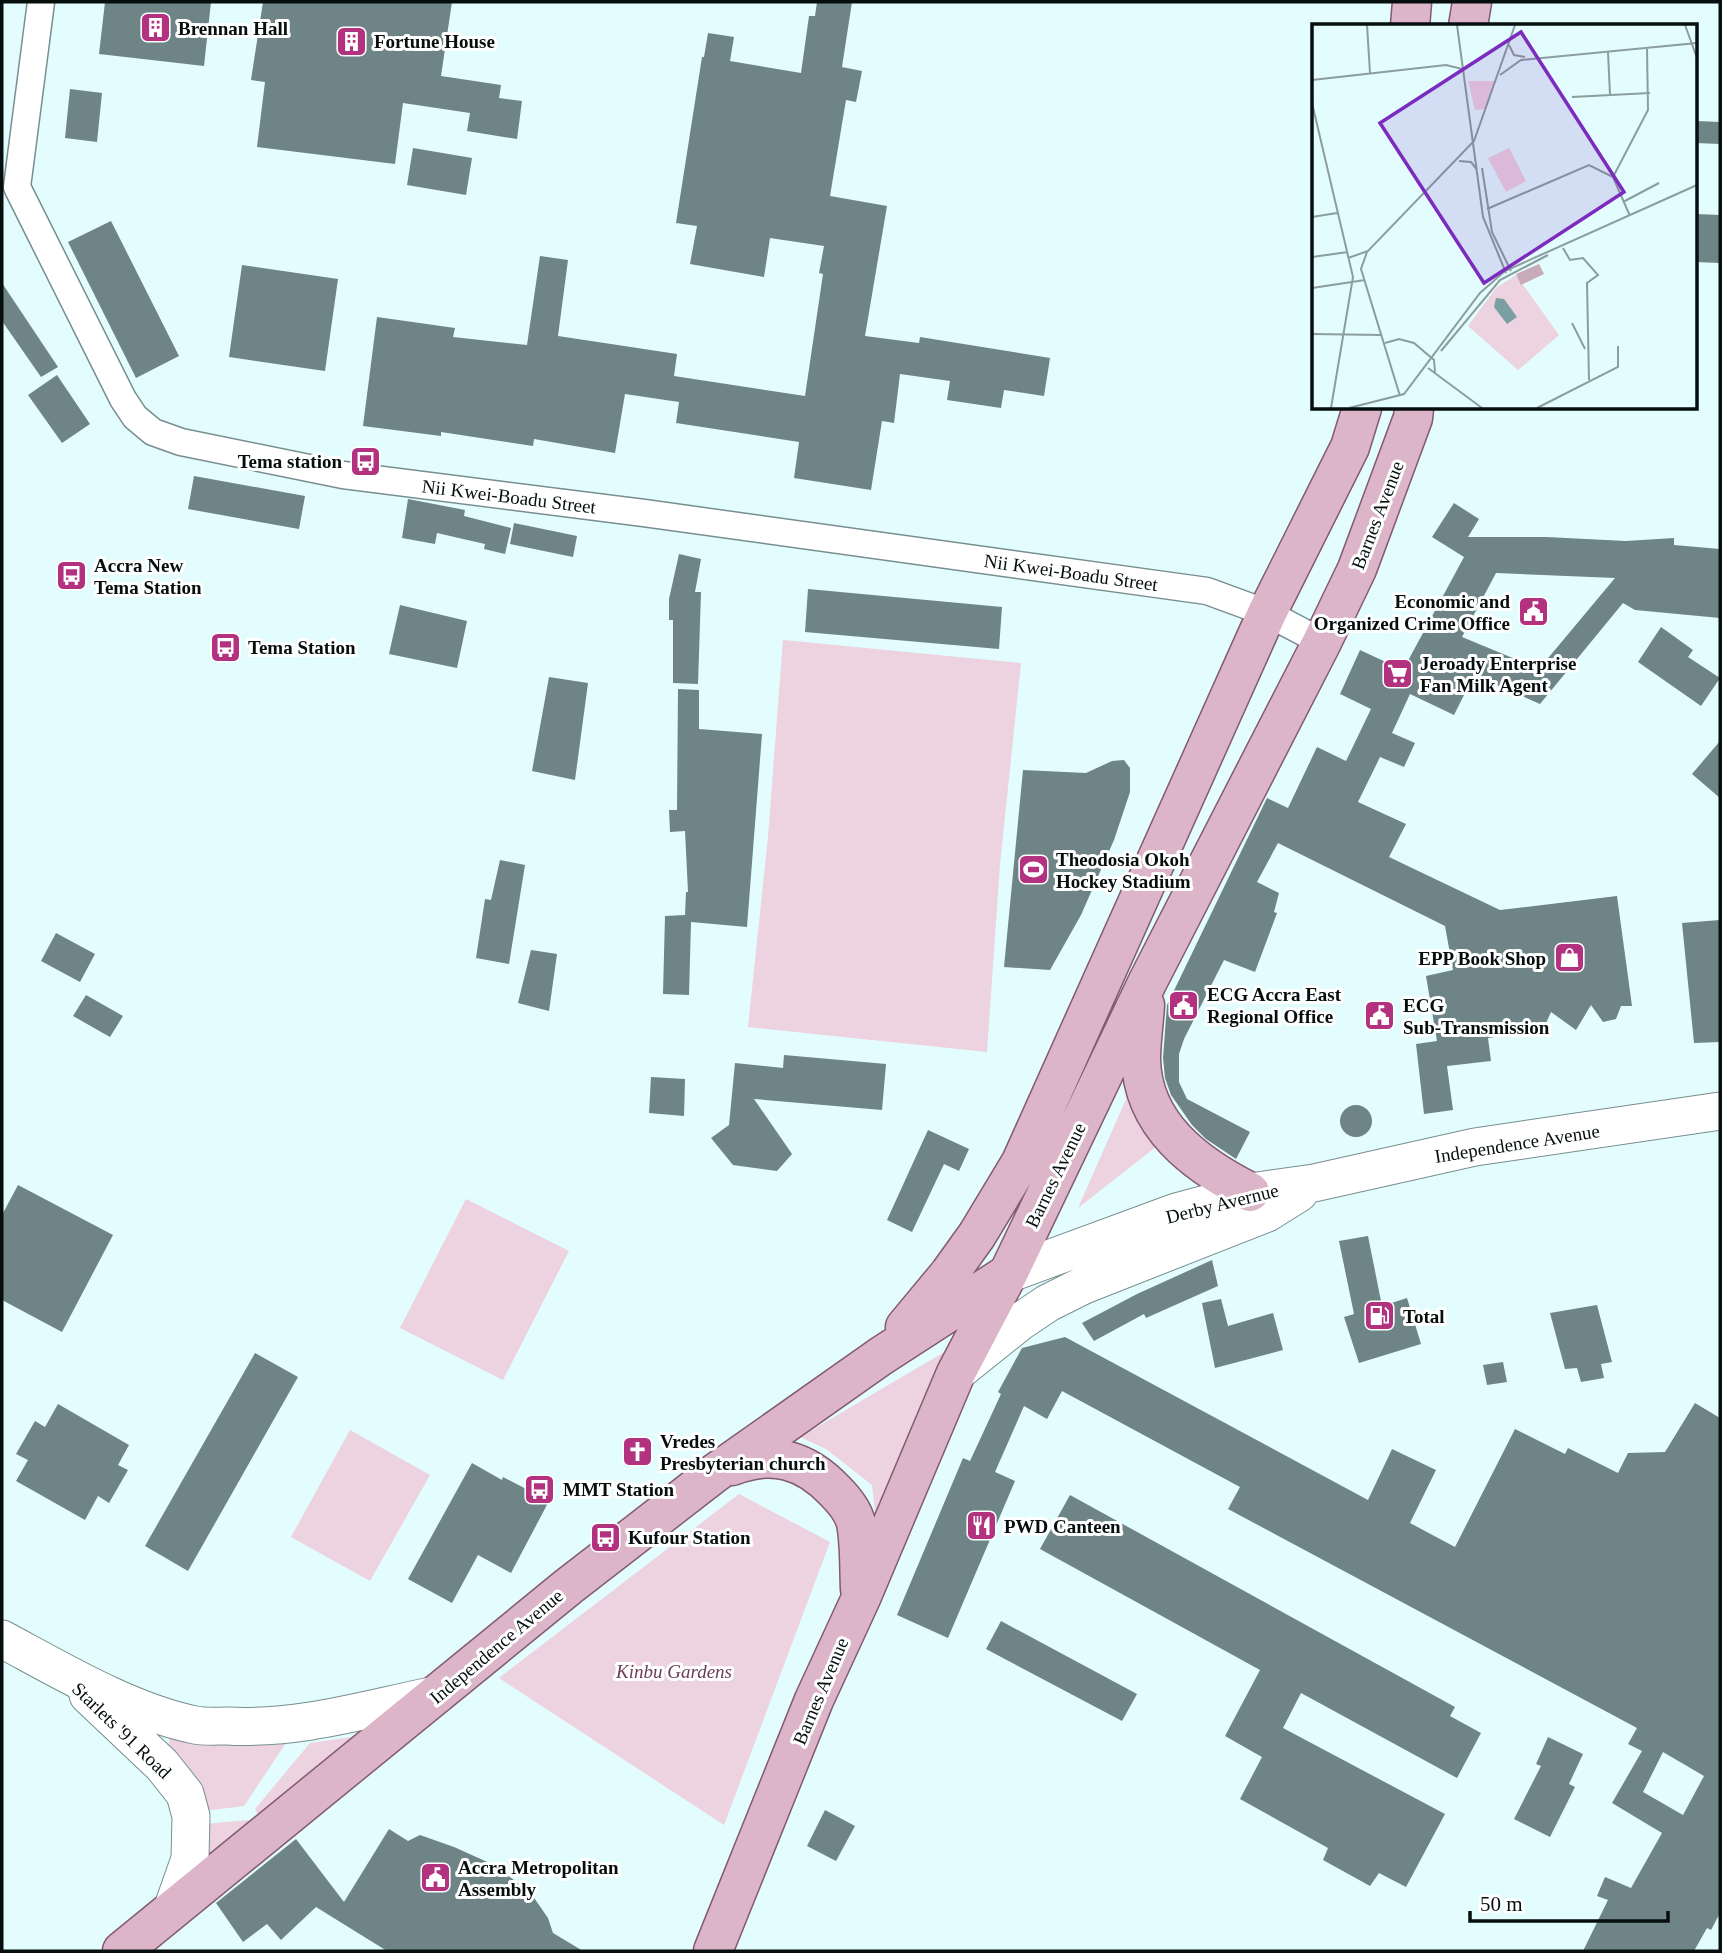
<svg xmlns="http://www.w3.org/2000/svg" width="1722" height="1953" viewBox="0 0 1722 1953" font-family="Georgia,serif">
  <rect width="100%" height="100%" fill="#e3fcfd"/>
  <path fill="#edd2df" d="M783,640L1021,663L1000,864L987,1052L748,1027L768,837Z
    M1131,1088L1157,1146L1078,1208Z
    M466,1199L569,1251L503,1380L400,1328Z
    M963,1341L877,1529L872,1485L826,1449L800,1437Z
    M350,1430L430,1475L370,1581L291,1537Z
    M739,1494L830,1542L724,1825L499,1678Z
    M294,1731L244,1806L204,1811L168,1747L170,1738L217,1742Z
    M365,1735L264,1826L255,1809L310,1743Z
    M248,1820L251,1829L199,1872L205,1824Z"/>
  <path fill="#6e8486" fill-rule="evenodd" d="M105,2H211L204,66L99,54Z
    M263,2H452L441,76L501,85L499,98L522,101L517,139L467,131L470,113L403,103L395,164L257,147L265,82L251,80Z
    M817,2H852L842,67L862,71L856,102L846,100L830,196L887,206L865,336L919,343L920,337L1050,358L1044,396L1004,390L1001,408L947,400L950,381L900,374L894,423L882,421L871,490L794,478L799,442L676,423L679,402L625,394L615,453L534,439L533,446L441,432V436L363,426L377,317L455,328L453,337L527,345L540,256L568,260L558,336L677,354L674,376L805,396L823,274L819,273L824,246L770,238L764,277L690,264L697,226L676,223L702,57H704L708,33L734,37L730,61L801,73L809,16H815Z
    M70,89L102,93L97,142L65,138Z
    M1696,121L1720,122V144L1696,143Z
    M413,148L472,158L466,195L407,185Z
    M1696,214L1720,215V263L1696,262Z
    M111,221L179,356L136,378L68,242Z
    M242,265L338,279L325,371L229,357Z
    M2,283L58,367L41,377L2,321Z
    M57,375L90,424L62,443L28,395Z
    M194,476L305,496L299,529L188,509Z
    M408,499L465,510L464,516L511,528L505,554L484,549L485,544L437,533L435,544L402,538Z
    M1454,503L1479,519L1468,537H1546L1626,541L1674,538V545L1720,549V618L1635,610L1623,603L1540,704L1474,675L1454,715L1410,694L1392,733L1415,743L1404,767L1380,757L1358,802L1406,824L1389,857L1500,910L1617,896L1632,1006H1621L1616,1019L1603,1022L1591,1005L1576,1030L1551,1012L1543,1030L1488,1038L1491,1061L1447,1066L1453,1110L1424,1114L1416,1044L1437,1041L1426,976L1453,970L1445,926L1278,843L1257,882L1279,893L1274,912L1277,913L1255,972L1224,960L1184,1039L1179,1054V1082L1187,1099L1250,1132L1236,1159L1206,1139L1192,1125L1171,1095L1165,1078L1163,1058L1167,1005L1267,798L1288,808L1317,747L1346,761L1371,709L1340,694L1360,650L1403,670L1464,557L1432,537ZM1496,573L1615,578L1539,669L1462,637Z
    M514,523L577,536L573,557L510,544Z
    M679,554L701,559L695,592H701L698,684L673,683V620H669V599Z
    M808,589L1002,607L999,649L805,632Z
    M400,605L467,621L457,668L389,654Z
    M1661,627L1693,650L1688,657L1720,678L1701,706L1638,662Z
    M549,677L588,683L575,780L532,771Z
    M678,689L699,690V729L762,734L747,927L691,922L689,995L663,994L665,916L685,915L686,892H688L685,831L670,832L669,810H677Z
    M1720,741V798L1692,774Z
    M1124,760L1130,768V792L1114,840L1081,915L1050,970L1004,967L1023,770L1086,773L1112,761Z
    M500,860L525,865L509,964L476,958L485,899L491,900Z
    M1720,920V1042L1694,1043L1682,923Z
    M56,933L95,954L80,982L41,961Z
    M531,950L557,954L549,1011L518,1003Z
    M86,995L123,1016L110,1037L73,1016Z
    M784,1055L886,1064L882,1110L754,1099L792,1154L777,1171L733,1165L711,1138L729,1125L735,1063L783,1068Z
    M651,1077L685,1079L684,1116L649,1113Z
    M1340 1121a16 16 0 1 1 32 0a16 16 0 1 1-32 0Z
    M928,1130L969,1149L959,1171L944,1164L912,1232L887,1220Z
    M18,1185L113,1235L62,1332L2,1300V1215Z
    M1368,1236L1382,1306L1407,1298L1421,1344L1359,1363L1344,1317L1354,1314L1339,1241Z
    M1212,1260L1218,1286L1146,1318L1144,1314L1094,1341L1082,1323L1137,1294Z
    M1221,1299L1228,1326L1273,1313L1283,1350L1215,1368L1202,1303Z
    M1597,1305L1612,1362L1601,1364L1604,1378L1581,1382L1577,1368L1565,1369L1550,1313Z
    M1065,1337L1368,1500L1392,1449L1436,1470L1410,1523L1455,1547L1515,1429L1565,1454L1568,1448L1618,1473L1628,1453L1665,1452L1695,1403L1720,1418V1913L1711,1930L1707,1928L1694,1951H1583L1608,1900L1597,1896L1605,1877L1631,1888L1662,1833L1612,1803L1642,1751L1628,1744L1637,1728L1228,1509L1240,1487L1062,1391L1047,1419L1024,1406L995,1472L1015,1481L948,1638L897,1615L963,1458L970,1461L1001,1394L998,1392L1022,1348ZM1663,1752L1704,1776L1683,1815L1643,1792Z
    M255,1353L298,1377L188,1571L145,1546Z
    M1503,1362L1507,1382L1487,1385L1483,1365Z
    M58,1404L129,1445L118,1465L128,1470L109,1503L98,1496L85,1520L16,1481L28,1460L16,1454L35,1421L45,1427Z
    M472,1463L502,1480L503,1477L549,1501L511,1573L478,1555L452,1603L408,1579Z
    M1070,1495L1455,1707L1450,1716L1481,1733L1457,1778L1301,1693L1283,1728L1445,1814L1406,1887L1379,1873L1370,1886L1323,1860L1328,1848L1240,1799L1262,1757L1225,1736L1260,1670L1040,1549Z
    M1001,1621L1137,1694L1122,1721L986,1649Z
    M1548,1737L1583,1754L1569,1784L1575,1787L1550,1837L1514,1819L1541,1766L1536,1764Z
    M825,1810L855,1826L836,1861L807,1846Z
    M389,1829L408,1841L420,1835L454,1847L494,1865L530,1892L548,1918L553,1933L583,1951H387L316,1907L281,1940L267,1924L243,1942L216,1903L296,1839L344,1902Z"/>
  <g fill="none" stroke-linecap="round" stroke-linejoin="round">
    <defs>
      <path id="minor" d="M41,2L17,187L123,399L135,417L153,432L181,442L343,475L644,513L1207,591L1267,613L1322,642"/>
      <path id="secondary" d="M1008,1274L1176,1212L1250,1192L1314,1183L1475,1147L1720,1111
        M956,1373L1021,1321L1048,1303L1084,1285L1267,1213L1299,1193
        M2,1639C60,1670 130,1712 195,1725C205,1727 217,1726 227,1726C299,1730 367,1709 436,1695
        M88,1695L162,1765L185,1794L191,1816L190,1859L172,1910"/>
      <path id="primary" d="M1410,26L1412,2
        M1468,26L1472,2
        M1145,1005C1144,1023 1141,1041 1141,1059C1142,1125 1196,1165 1250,1192
        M905,1327L949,1274L977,1235L1021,1162L1267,613L1350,447L1362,408
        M732,1466C772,1450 806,1460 835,1491C844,1500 853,1511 856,1523C860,1544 859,1567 860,1589
        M122,1951L569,1586L715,1473L881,1356L1006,1275
        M713,1951L814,1700L861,1598L956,1373L1008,1274L1147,983L1322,642L1357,569L1413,418L1414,408"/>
    </defs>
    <use href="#minor" stroke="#778e90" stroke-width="29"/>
    <use href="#secondary" stroke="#778e90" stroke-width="39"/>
    <use href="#primary" stroke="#825b70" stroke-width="41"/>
    <use href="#minor" stroke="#fff" stroke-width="26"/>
    <use href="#secondary" stroke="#fff" stroke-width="37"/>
    <use href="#primary" stroke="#dcb5c9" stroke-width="38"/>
  </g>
  <defs>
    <symbol id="building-square" viewBox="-11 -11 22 22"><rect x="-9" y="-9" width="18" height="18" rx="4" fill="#b23280" stroke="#fff"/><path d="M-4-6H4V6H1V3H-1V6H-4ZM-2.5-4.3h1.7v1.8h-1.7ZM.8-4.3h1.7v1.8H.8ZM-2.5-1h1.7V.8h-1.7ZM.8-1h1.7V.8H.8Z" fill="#fff"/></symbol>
    <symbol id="bus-square" viewBox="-11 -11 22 22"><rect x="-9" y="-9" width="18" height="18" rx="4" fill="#b23280" stroke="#fff"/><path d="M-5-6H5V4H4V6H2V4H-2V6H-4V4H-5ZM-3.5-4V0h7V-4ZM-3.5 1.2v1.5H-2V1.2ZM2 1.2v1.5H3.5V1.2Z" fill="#fff"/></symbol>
    <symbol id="civic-square" viewBox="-11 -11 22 22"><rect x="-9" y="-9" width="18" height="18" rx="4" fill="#b23280" stroke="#fff"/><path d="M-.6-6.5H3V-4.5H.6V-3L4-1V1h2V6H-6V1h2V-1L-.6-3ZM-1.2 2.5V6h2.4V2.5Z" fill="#fff"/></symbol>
    <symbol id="supermarket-square" viewBox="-11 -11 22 22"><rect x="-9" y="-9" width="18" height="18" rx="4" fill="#b23280" stroke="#fff"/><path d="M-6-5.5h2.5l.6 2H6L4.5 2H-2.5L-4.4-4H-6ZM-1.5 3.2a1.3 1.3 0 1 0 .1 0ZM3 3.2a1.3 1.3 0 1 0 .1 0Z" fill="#fff"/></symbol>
    <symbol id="stadium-square" viewBox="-11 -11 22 22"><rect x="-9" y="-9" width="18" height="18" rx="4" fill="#b23280" stroke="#fff"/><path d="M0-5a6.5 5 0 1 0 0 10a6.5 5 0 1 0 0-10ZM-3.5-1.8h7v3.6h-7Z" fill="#fff"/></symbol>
    <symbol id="shop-square" viewBox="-11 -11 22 22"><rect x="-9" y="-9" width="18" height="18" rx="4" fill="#b23280" stroke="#fff"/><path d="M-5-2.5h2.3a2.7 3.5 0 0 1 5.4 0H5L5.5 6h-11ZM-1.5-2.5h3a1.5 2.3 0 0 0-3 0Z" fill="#fff"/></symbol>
    <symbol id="fuel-square" viewBox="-11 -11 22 22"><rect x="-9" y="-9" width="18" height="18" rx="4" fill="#b23280" stroke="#fff"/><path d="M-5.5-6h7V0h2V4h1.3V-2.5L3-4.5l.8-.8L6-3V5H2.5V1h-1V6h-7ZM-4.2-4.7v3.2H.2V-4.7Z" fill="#fff"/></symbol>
    <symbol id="church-square" viewBox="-11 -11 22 22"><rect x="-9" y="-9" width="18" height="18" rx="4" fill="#b23280" stroke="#fff"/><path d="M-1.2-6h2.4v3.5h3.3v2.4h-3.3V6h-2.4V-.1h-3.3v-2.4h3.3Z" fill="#fff"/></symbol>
    <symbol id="restaurant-square" viewBox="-11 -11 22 22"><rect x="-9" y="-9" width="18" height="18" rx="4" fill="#b23280" stroke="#fff"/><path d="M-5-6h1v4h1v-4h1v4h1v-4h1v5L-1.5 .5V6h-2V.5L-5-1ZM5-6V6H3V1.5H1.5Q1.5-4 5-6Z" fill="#fff"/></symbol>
  </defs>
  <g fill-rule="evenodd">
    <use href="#building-square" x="138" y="10" width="35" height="35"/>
    <use href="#building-square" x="334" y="24" width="35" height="35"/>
    <use href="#bus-square" x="348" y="444" width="35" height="35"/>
    <use href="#bus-square" x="54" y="558" width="35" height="35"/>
    <use href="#civic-square" x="1516" y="594" width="35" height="35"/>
    <use href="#bus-square" x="208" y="630" width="35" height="35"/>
    <use href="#supermarket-square" x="1380" y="656" width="35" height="35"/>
    <use href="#stadium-square" x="1016" y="852" width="35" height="35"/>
    <use href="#shop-square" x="1552" y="940" width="35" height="35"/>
    <use href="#civic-square" x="1166" y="988" width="35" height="35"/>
    <use href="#civic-square" x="1362" y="998" width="35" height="35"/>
    <use href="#fuel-square" x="1362" y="1298" width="35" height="35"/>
    <use href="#church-square" x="620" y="1434" width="35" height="35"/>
    <use href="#bus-square" x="522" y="1472" width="35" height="35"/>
    <use href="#restaurant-square" x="964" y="1508" width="35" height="35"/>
    <use href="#bus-square" x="588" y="1520" width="35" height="35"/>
    <use href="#civic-square" x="418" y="1860" width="35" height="35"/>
  </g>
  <g text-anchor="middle" stroke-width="6" stroke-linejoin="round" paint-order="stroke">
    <g font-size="19" font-weight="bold" fill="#060e0e" stroke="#fff" text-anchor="start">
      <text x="178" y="35">Brennan Hall</text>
      <text x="374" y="48">Fortune House</text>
      <text x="342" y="468" text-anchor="end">Tema station</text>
      <text x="94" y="572">Accra New<tspan x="94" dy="22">Tema Station</tspan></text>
      <text x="1510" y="608" text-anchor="end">Economic and<tspan x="1510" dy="22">Organized Crime Office</tspan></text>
      <text x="248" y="654">Tema Station</text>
      <text x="1420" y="670">Jeroady Enterprise<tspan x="1420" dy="22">Fan Milk Agent</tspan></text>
      <text x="1056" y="866">Theodosia Okoh<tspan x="1056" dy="22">Hockey Stadium</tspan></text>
      <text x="1546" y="965" text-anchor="end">EPP Book Shop</text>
      <text x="1207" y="1001">ECG Accra East<tspan x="1207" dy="22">Regional Office</tspan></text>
      <text x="1403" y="1012">ECG<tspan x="1403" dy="22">Sub-Transmission</tspan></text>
      <text x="1403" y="1323">Total</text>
      <text x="660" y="1448">Vredes<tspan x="660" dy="22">Presbyterian church</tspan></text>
      <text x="563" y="1496">MMT Station</text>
      <text x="1004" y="1533">PWD Canteen</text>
      <text x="628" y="1544">Kufour Station</text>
      <text x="458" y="1874">Accra Metropolitan<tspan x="458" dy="22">Assembly</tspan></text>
    </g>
    <g font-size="19" fill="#060e0e" stroke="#fff">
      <text transform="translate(509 496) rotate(7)" y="7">Nii Kwei-Boadu Street</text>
      <text transform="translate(1377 515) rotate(-69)" y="7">Barnes Avenue</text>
      <text transform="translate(1071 572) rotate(8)" y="7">Nii Kwei-Boadu Street</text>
      <text transform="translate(1517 1143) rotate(-9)" y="7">Independence Avenue</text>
      <text transform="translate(1055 1175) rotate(-64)" y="7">Barnes Avenue</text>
      <text transform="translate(1222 1203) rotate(-14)" y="7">Derby Avernue</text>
      <text transform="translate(496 1646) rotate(-40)" y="7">Independence Avenue</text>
      <text transform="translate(820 1691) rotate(-67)" y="7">Barnes Avenue</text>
      <text transform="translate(122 1730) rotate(44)" y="7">Starlets '91 Road</text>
    </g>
    <g font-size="19" font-style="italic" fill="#6b3e55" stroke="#fff">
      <text x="674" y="1678">Kinbu Gardens</text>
    </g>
  </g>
  <g transform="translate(1312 24)">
    <rect width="385" height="385" fill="#e3fcfd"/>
    <path d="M156,57H183L173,85L163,86ZM197,124L214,157L194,168L176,134ZM204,251L247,311L206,346L156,302L184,264Z" fill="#edd2df"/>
    <path d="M227,240L232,250L209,261L204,250Z" fill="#c9aab9"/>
    <path d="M184,274L192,275L205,293L195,300L182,283Z" fill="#7a9fa2"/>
    <path fill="none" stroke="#8b9d9d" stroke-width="2" d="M55,1L58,49M145,1L171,193L194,249M373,1L385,34M197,21L202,31L213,33M296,28L298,71M188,51L209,36L385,19M0,56L134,41L150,45M260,73L338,69M0,79L41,253L19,384M147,137L159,138L165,146M170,144L180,208L199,247M301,153L336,86L335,25M311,178L347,159M175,185L277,141L301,153L318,192M0,193L25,189M251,224L258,236L271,234L286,251L275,259L277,356M55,228L49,245L88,372M0,233L36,228M36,234L56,227L162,117L203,1M0,264L53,256M260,299L273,325M0,310L70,311M73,319L87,315L102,319L122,336L123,348M129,327L188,256L236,231M116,344L170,384M37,384L92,370L168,269L193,247L385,161M225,384L306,343V322"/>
    <path fill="#7b2cbf" fill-opacity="0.15" stroke="#7b2cbf" stroke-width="3.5" d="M209,8L312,168L172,259L68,99Z"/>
    <rect width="385" height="385" fill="none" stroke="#060e0e" stroke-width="3.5"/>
  </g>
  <rect width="1722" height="1953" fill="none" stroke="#060e0e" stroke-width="7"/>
  <path d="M1470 1911v10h198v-10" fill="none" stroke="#060e0e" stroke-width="3.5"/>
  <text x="1480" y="1911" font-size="21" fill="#060e0e" stroke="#ffffff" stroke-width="5" paint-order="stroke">50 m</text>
</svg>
